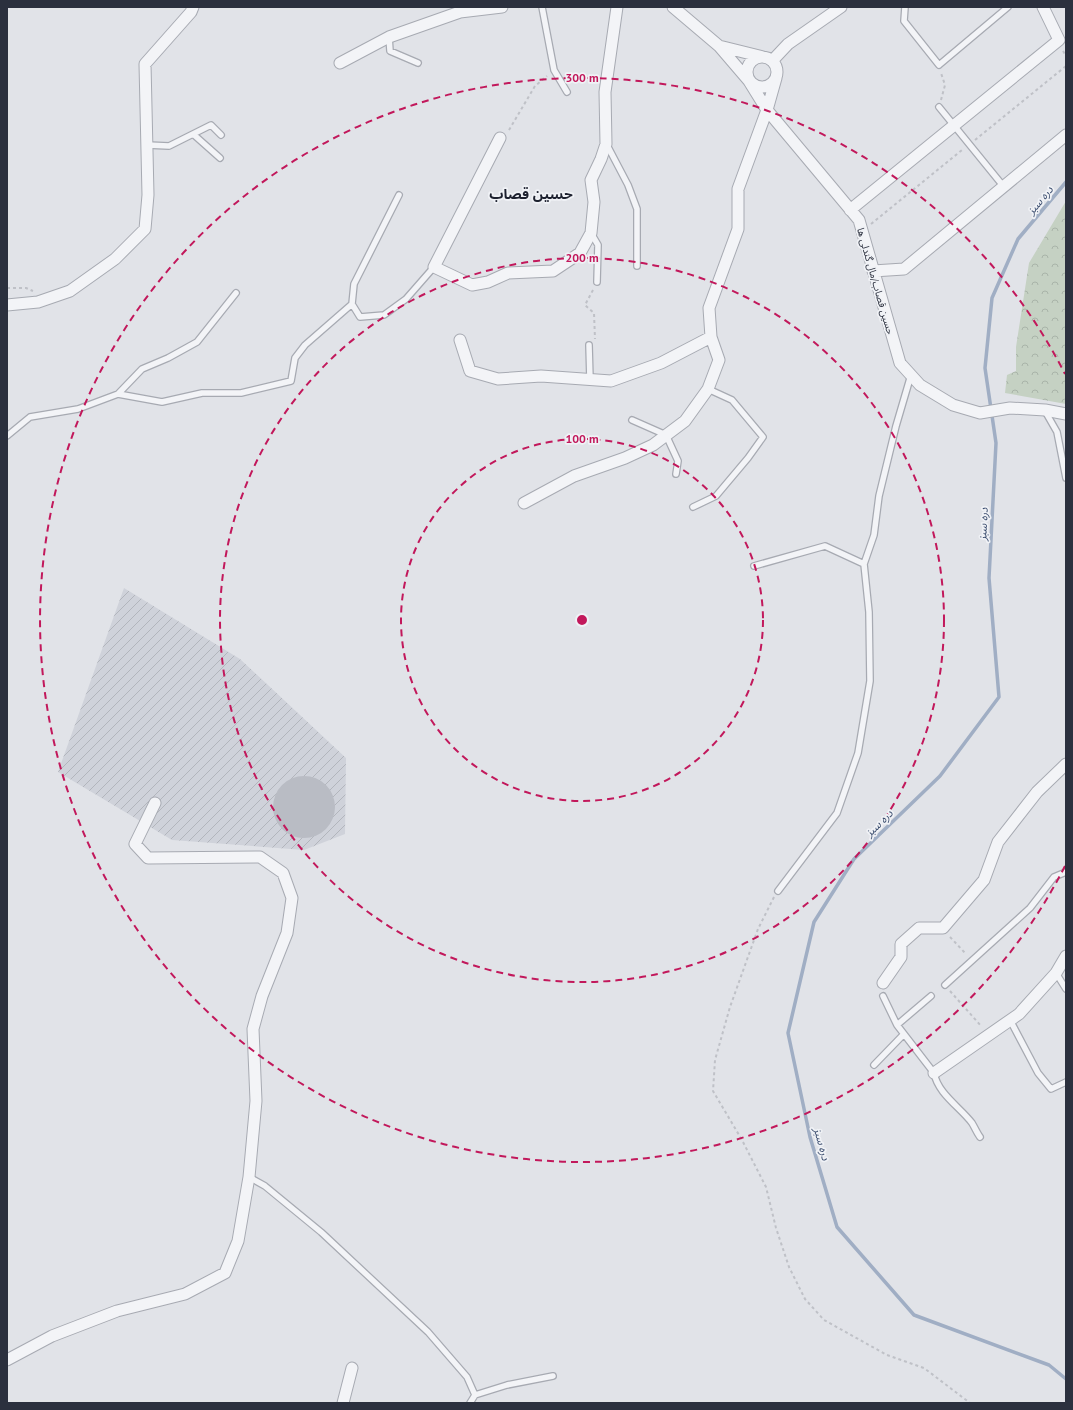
<svg xmlns="http://www.w3.org/2000/svg" width="1073" height="1410" viewBox="0 0 1073 1410" font-family="'PT Sans','Noto Sans Arabic',sans-serif">
  <defs>
    <pattern id="industrial-furrows" width="10" height="10" patternUnits="userSpaceOnUse"><rect width="10" height="10" fill="#cfd2da"/><path d="M-1 1l2-2M0 10L10 0M9 11l2-2" fill="none" stroke="#b2b5bc"/></pattern>
    <pattern id="park-crowns" width="20" height="18" patternUnits="userSpaceOnUse"><rect width="20" height="18" fill="#c5d1c3"/><path d="M2 6a3 3 0 1 1 6 0M12 15a3 3 0 1 1 6 0" fill="none" stroke="#a9b4a9"/></pattern>
  </defs>
  <rect width="100%" height="100%" fill="#e1e3e8"/>
  <path fill="url(#industrial-furrows)" d="M124,588L240,659L346,758L345,834L304,850L172,840L58,772Z"/>
  <path fill="url(#park-crowns)" d="M1066,201V404L1005,393L1007,375L1016,371V347L1029,263Z"/>
  <g fill="none" stroke-linecap="round" stroke-linejoin="round">
    <path stroke="#a0aec4" stroke-width="3.5" d="M1066,182L1018,239L992,298L985,368L996,443L989,578L999,697L940,776L854,859L814,922L788,1033L810,1137L837,1227L914,1315L1049,1365L1066,1379"/>
  </g>
  <path fill="#b9bcc4" d="M273 807a31 31 0 1 1 62 0a31 31 0 1 1-62 0Z"/>
  <g fill="none" stroke-linecap="round" stroke-linejoin="round">
    <defs>
      <path id="lane" d="M542,7L554,70L567,92
        M905,7L904,21L939,65L1008,7
        M389,37L390,51L418,63
        M939,107L1004,187
        M193,134L211,125L221,135
        M147,145L169,146L193,134L220,158
        M607,145L628,185L637,209V266
        M591,233L598,245L597,282
        M352,304L354,284L399,195
        M589,345L590,380
        M118,394L142,369L168,358L197,342L236,293
        M1045,411L1057,432L1066,478
        M632,420L666,435L678,461L676,474
        M7,436L30,417L78,409L118,394L162,402L202,393H241L291,381L295,358L305,345L352,304L360,317L384,315L406,299L434,267
        M693,507L716,496L748,458L763,437L732,400L708,389
        M754,566L825,546L864,564
        M778,891L837,813L858,753L870,681L869,612L864,564L874,535L879,496L896,426L911,375
        M1056,973L1066,989
        M945,985L1030,908L1054,877L1066,872
        M883,996L897,1025
        M931,996L897,1025L934,1073C938,1094 960,1107 972,1123C975,1128 977,1133 980,1137
        M1010,1020L1038,1073L1051,1089L1066,1082
        M874,1065L904,1034
        M249,1177L265,1186L321,1232L428,1332L467,1377L475,1395L470,1403
        M475,1395L507,1385L553,1376"/>
      <path id="street" d="M673,7L719,46L749,81L767,110L859,220L900,363L920,385L953,405L980,413L1010,408L1045,410L1066,414
        M719,46L763,57
        M747 72a15 15 0 1 1 30 0a15 15 0 1 1-30 0Z
        M772,61L788,44L841,7
        M340,63L389,37L460,12L502,7
        M500,138L434,267L472,285L488,282L508,273L553,271L580,253L591,233L594,202L591,180L601,159L606,144L605,92L617,7
        M850,210L1059,40L1043,7
        M873,271L904,269L1066,135
        M7,305L38,302L70,291L115,259L145,229L148,195L145,64L191,12L193,7
        M460,340L470,371L498,379L541,376L611,381L661,363L711,337L709,308L738,229V189L767,110L776,78
        M524,503L574,476L625,458L653,445L685,421L708,389L719,360L711,337
        M883,983L901,957V944L919,928H943L984,880L998,842L1037,792L1066,764
        M934,1073L1019,1014L1056,973L1066,956
        M7,1360L52,1336L117,1311L185,1294L225,1273L238,1241L249,1177L256,1101L253,1029L262,996L287,933L292,898L283,873L260,857L148,858L135,844L155,803
        M343,1403L352,1368"/>
    </defs>
    <use href="#lane" stroke="#a7aab2" stroke-width="8"/>
    <use href="#street" stroke="#a7aab2" stroke-width="13"/>
    <path stroke="#bfc1c7" stroke-width="2" stroke-dasharray="3 3" stroke-linecap="butt" d="M1063,51L1066,56
      M941,100L945,85L941,73
      M509,130L535,86L547,76
      M975,140L1066,66
      M871,224L962,150
      M7,288H26L33,291
      M593,290L585,305L594,313L595,339
      M774,897L758,929L730,1007L715,1060L713,1091L742,1140L766,1187L776,1228L789,1267L805,1299L824,1320L887,1355L924,1368L970,1403
      M950,937L966,954
      M950,991L981,1026"/>
    <use href="#lane" stroke="#f3f4f7" stroke-width="5.5"/>
    <use href="#street" stroke="#f3f4f7" stroke-width="11"/>
  </g>
  <g fill="none" stroke="#c2185b" stroke-width="2" stroke-dasharray="7 5">
    <circle cx="582" cy="620" r="181"/>
    <circle cx="582" cy="620" r="362"/>
    <path d="M1065 866A542 542 0 1 1 1065 374"/>
  </g>
  <g text-anchor="middle" stroke-width="3.5" stroke-linejoin="round" paint-order="stroke">
    <g font-size="10" fill="#2b303e" stroke="#f0f2f6">
      <text transform="translate(876 281) rotate(74)" y="4">حسین قصاب/مال گندلی ها</text>
    </g>
    <g font-size="11" font-style="italic" fill="#3a4c6d" stroke="#f0f2f6">
      <text transform="translate(1040 200) rotate(-50)" y="4">دره سبز</text>
      <text transform="translate(983 524) rotate(-87)" y="4">دره سبز</text>
      <text transform="translate(879 823) rotate(-44)" y="4">دره سبز</text>
      <text transform="translate(822 1144) rotate(75)" y="4">دره سبز</text>
    </g>
    <g font-size="14" font-weight="bold" fill="#1d212f" stroke="#f0f2f6">
      <text x="531" y="199">حسین قصاب</text>
    </g>
  </g>
  <circle cx="582" cy="620" r="6" fill="#c2185b" stroke="#f0f2f6" stroke-width="2"/>
  <g font-size="12" text-anchor="middle" font-weight="bold" fill="#c2185b" stroke="#f0f2f6" stroke-width="3.5" stroke-linejoin="round" paint-order="stroke">
    <text x="582" y="82">300 m</text>
    <text x="582" y="262">200 m</text>
    <text x="582" y="443">100 m</text>
  </g>
  <rect width="1073" height="1410" fill="none" stroke="#2b303e" stroke-width="16"/>
</svg>
